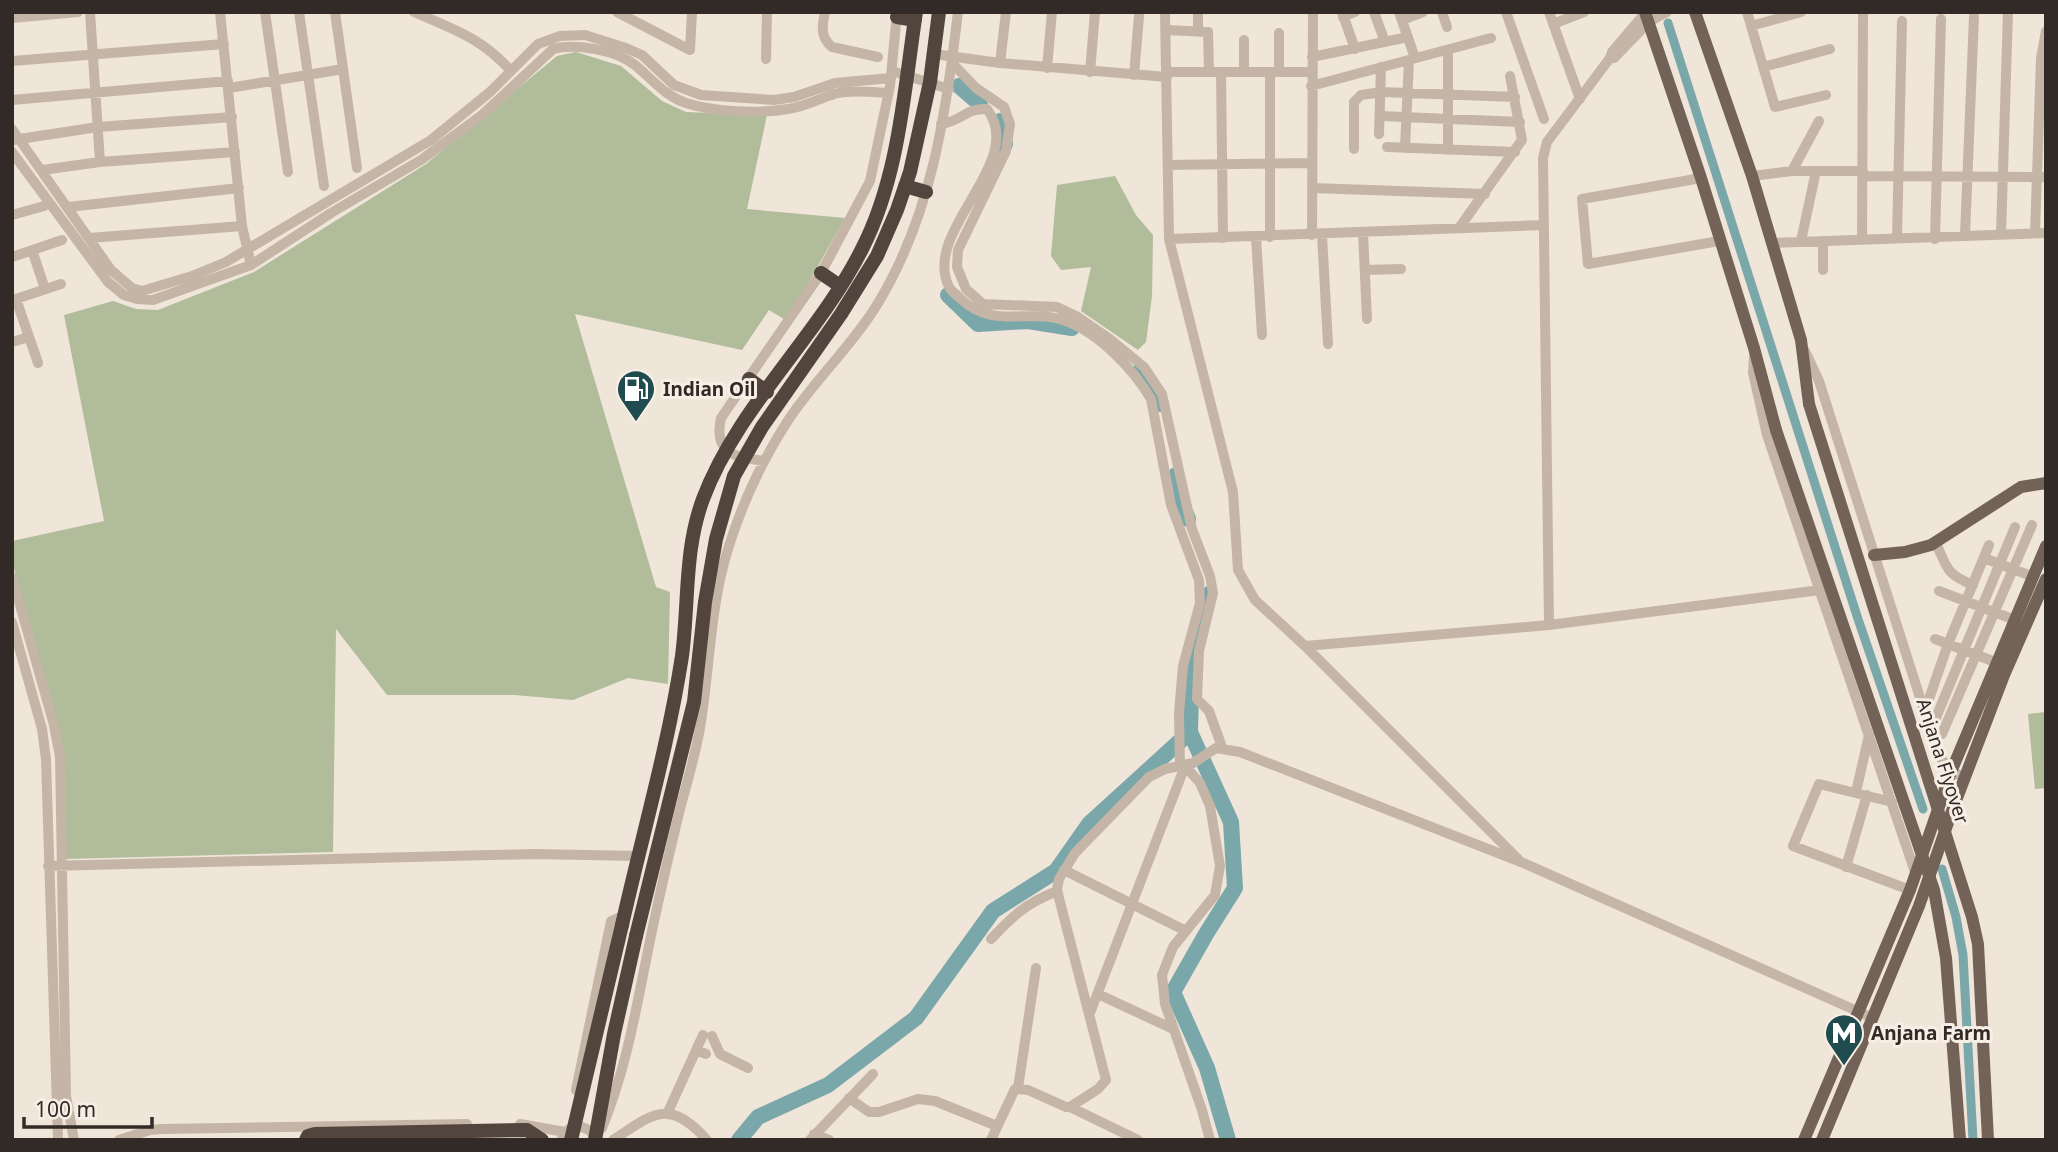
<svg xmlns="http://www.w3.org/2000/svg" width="2058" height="1152" viewBox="0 0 2058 1152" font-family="'Noto Sans',sans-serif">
  <rect width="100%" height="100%" fill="#efe5d9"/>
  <path fill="#b0bc9a" d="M576,52L621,66L662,101L686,112L767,115L747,209L845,218L787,321L769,310L742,350L575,314L656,587L670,592L668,684L628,678L573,700L514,695H387L336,629L333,852L65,859L57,723L12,561V541L104,521L64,315L113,301L136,309L158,310L254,272L426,164L557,56Z
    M1115,176L1136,215L1153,235L1152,296L1146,342L1138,350L1081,311L1091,267L1061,270L1051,256L1057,185Z
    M2046,712V788L2035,789L2028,714Z"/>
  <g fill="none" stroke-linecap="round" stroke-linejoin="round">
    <path stroke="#7aa7a9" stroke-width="9" d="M1668,23L1857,616L1923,809
      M1942,869L1956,917L1963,955L1973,1140"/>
    <path stroke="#7aa7a9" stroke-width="16" d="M959,86L980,104
      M999,155L1005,144L1000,121
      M948,295L978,324L1028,321L1072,328
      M1141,369L1161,404
      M1176,475L1177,491L1188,519
      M1209,594L1192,651L1190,732L1231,822L1235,888L1206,934L1173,992L1207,1068L1228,1140
      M739,1140L758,1117L828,1085L916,1018L993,911L1056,871L1089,824L1190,732"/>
    <path stroke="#c5b5a6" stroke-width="10" d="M90,12L100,162
      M220,12L242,226L251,265
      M265,12L288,172
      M299,12L324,186
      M335,12L357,168
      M414,12C453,29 482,38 511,71
      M617,12L690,50L692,12
      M825,12C822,26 820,37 832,47L878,57
      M1165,12L1169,239L1233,492L1238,570L1255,600L1305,646L1518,859
      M1342,12L1355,49
      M1374,12L1385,42
      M1399,12L1415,58
      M1442,12L1447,27
      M1506,12L1544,119
      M1549,12L1580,99
      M1646,12L1612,52L1610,58H1614L1649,22L1667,12
      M1747,12L1775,107L1826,95
      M1343,17L1355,12
      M12,18L78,12
      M1402,20L1423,12
      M1553,24L1584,12
      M1751,26L1801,12
      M1166,30L1208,32L1209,72
      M1198,30V12
      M1448,50V150
      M934,54L1000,63L1167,77
      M1312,57L1408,37
      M766,59L767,12
      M12,61L224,44
      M952,63L976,88L1004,107L1010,124L1006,151L958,250L957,267L966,289L983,304L1057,307L1078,317L1110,339L1144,367L1162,394L1192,529L1210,576L1213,593L1199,651L1197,699L1209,711L1222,747
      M1000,63L1006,12
      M1763,67L1830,49
      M1047,68L1052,12
      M892,71L949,89
      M1090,72L1095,12
      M1167,72H1312
      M1221,72L1223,238
      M1244,72V40
      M1270,72V237
      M1279,72V33
      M1134,75L1139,16
      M1311,86L1491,38
      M229,88L343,69
      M12,100L228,81
      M1380,116L1520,122
      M941,124C962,121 966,108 987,109C1028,163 921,230 949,287C951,291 957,295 960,298C993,331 1031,307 1066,321C1099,333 1134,370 1151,399L1171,505L1199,580L1200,603L1183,666L1179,713L1180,767
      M12,129L111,270L132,288L142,291L192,276L226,262L431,140L490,92L538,44L560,36L585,35L626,48L642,55L674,85L701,95L774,100L794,97L835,83L891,78
      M1379,134L1381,67
      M13,140L98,127L232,117
      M1387,147L1515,152
      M1405,148L1409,60
      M1354,149V102L1361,95L1381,92L1515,97
      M12,152L108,282L124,295L137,299L153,300L251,265L331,213L421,160L482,115L553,49C575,43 616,50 635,65C652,79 665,96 686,103C714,112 759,114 788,109C804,107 819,99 834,94C851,90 870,92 888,93
      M1168,165L1312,163
      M42,170L100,162L235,152
      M1792,171L1819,121
      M1752,176L1792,171H1863
      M1863,176L2046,177
      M1701,178L1582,199L1588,264L1719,241
      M1312,188L1485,194
      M68,207L239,188
      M12,215L44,206
      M1459,228L1522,140L1510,76
      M1363,233L1367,319
      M2035,233L2041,58L2046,31
      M2001,234L2008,12
      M1312,235L1313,12
      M1322,235L1328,344
      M1965,235L1974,16
      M1256,237L1262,335
      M89,238L242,226
      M1897,238L1902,21
      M1169,239L1544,225
      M1935,239L1941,19
      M1862,240L1863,12
      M1801,241L1816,171
      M1772,243L2046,233
      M32,250L45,289
      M12,257L62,240
      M1365,270L1401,269
      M1823,270V241
      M16,299L38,363
      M13,300L61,284
      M12,342L29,337
      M1805,351L1819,381L1938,754L1951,772L1965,777
      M1754,356L1753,373L1767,435L1916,875
      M764,461C735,457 713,454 721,418L821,273L870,181L890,86L897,13
      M1936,543C1947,568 1946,574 1973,585
      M1984,558L2034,577
      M12,577L54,725L60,757L66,1096L74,1140
      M1939,591L2015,620
      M12,622L42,729L46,759L58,1140
      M1549,625L1543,158L1547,142L1610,58
      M1935,639L2003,665
      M1305,646L1549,625L1820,590
      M1929,699L1948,644L1989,545
      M1935,720L2015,527
      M1942,734L2032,525
      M1856,792L1869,735
      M1892,802L1819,784L1793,846L1910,890
      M48,866L534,854L639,856
      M1846,867L1867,795
      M1064,870L1186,931
      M991,939C1015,914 1025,904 1057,891
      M1098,994L1173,1029
      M1090,1013L1185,766L1200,783L1210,806L1220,866L1215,895L1173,947L1162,975L1165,1004L1202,1110L1210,1140
      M712,1036L720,1054L748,1068
      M696,1050L706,1054
      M1018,1088L1036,968
      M576,1090L611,921L625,915
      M849,1098L869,1112H879L918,1099L935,1101L997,1126
      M1070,1107L1138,1140
      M667,1114L703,1035
      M520,1124L565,1132
      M602,1128C631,1058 640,982 657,908C664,875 672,842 680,809C687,783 695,756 700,728C710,668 710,604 729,546C743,501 762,461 787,422C813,382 849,349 875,308C931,219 946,115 958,12
      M814,1134L829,1140
      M119,1140L150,1130L162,1129L467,1124
      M561,1140L569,1129C581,1124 591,1128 596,1140
      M613,1140C653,1114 668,1097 707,1140
      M810,1140L873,1074
      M991,1140L1015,1089L1028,1090L1066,1107H1070L1098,1089L1106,1080L1059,898L1057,889L1059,879L1075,853L1149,777L1165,769L1193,763L1216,748L1240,752L1521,862L1873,1018"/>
    <path stroke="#736258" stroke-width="12" d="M1645,12L1701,178L1754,348L1776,430
      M1695,12L1752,176L1801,340L1809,404
      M1874,555L1905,552L1931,545L2021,487L2046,483
      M1804,1140L1910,890L1951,772L2046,546
      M1822,1140L1919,906L1952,811L2004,675L2046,579"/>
    <path stroke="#52453e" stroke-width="14" d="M897,17L915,20
      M905,186L926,192
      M821,273L840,286
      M749,379L767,392
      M622,925C642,836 668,747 682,656C689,603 684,550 703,499C738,406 818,337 862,249C899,177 904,91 916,12
      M636,936L694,702L705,602L716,539L734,476L762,427L841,314L877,256L897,210L910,172L930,82L939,12
      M306,1140L308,1136L315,1134L527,1130L542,1140"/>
    <path stroke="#736258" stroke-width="12" d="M1809,404L1972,917L1978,944L1988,1140
      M1776,430L1934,890L1946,958L1960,1140"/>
    <path stroke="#52453e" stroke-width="14" d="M571,1140L622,925
      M595,1140L614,1034L636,936"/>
  </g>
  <defs>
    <symbol id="fuel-pin" viewBox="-11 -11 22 30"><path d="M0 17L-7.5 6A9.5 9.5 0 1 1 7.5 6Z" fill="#204c50" stroke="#f7efe5"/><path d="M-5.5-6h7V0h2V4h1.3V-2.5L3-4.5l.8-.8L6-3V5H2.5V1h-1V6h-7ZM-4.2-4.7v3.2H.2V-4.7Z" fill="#fff"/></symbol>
    <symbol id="metro-pin" viewBox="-11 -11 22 30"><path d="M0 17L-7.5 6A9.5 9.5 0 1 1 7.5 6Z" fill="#204c50" stroke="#f7efe5"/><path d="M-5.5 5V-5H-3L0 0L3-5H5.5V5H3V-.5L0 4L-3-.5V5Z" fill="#fff"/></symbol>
  </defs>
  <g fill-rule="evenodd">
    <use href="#fuel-pin" x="614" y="367" width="44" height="60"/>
    <use href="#metro-pin" x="1822" y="1011" width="44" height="60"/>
  </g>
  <g text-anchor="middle" stroke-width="6" stroke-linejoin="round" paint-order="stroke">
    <g font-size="19" font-weight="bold" fill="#322a26" stroke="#f7efe5" text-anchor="start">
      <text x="663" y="396">Indian Oil</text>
      <text x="1871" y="1040">Anjana Farm</text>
    </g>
    <g font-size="19" fill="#322a26" stroke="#f7efe5">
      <text transform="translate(1943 761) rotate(72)" y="7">Anjana Flyover</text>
    </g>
  </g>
  <rect width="2058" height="1152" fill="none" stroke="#322a26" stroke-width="28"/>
  <path d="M24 1117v10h128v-10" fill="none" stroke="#322a26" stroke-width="3.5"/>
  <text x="35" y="1117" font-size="21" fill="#322a26" stroke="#f7efe5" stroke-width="5" paint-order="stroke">100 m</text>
</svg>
